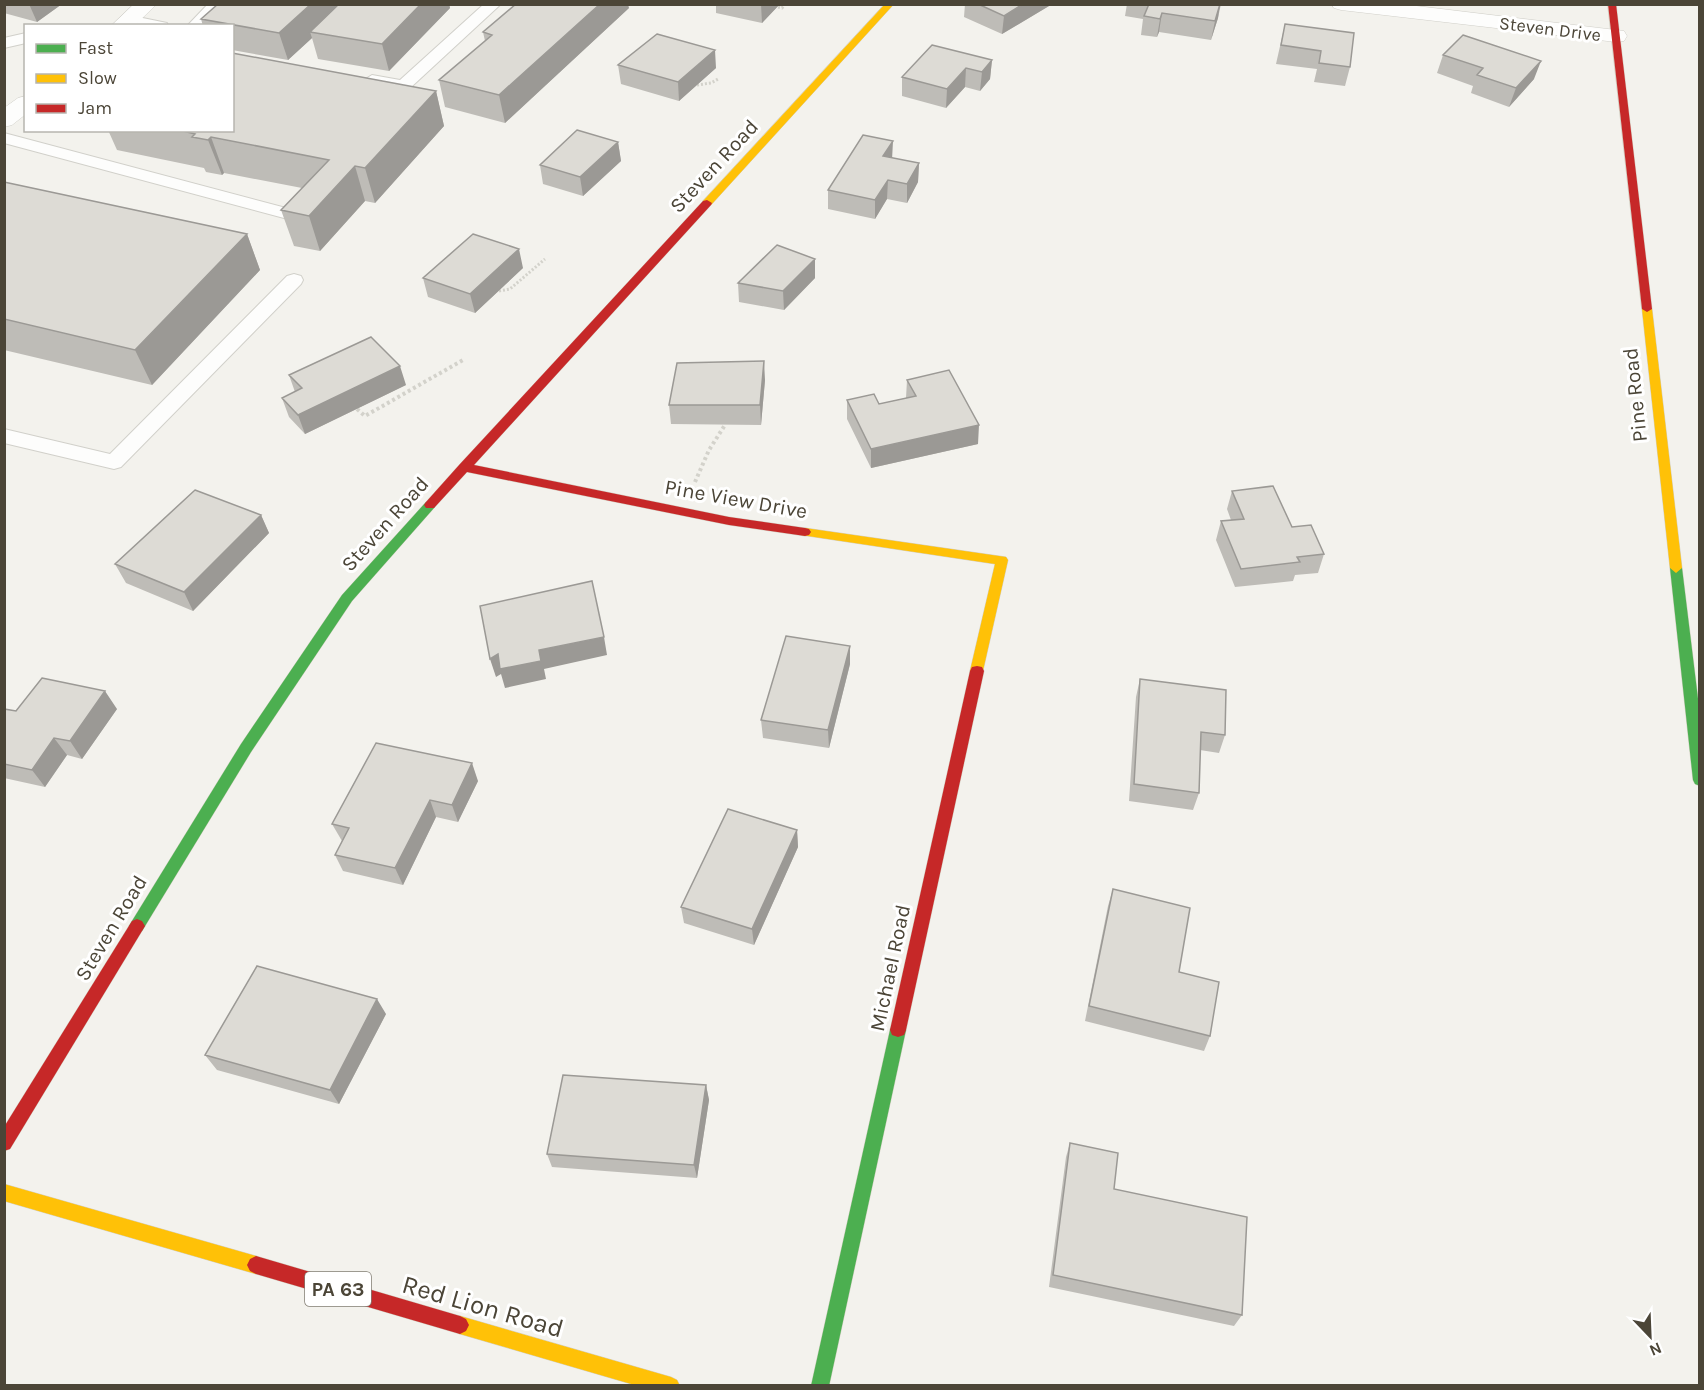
<svg xmlns="http://www.w3.org/2000/svg" width="1704" height="1390" viewBox="0 0 1704 1390" font-family="Karla,sans-serif">
  <rect width="100%" height="100%" fill="#f3f2ed"/>
  <g fill="none" stroke-linecap="round" stroke-linejoin="round">
    <defs>
      <path id="lane" d="M208,4L226,5L204,26H187Z
        M484,4H501L409,89C398,92 371,88 364,80L372,75L400,80Z
        M128,15L167,23L168,26L123,23L120,20L123,17Z
        M26,33V43L4,48V38Z
        M4,133L305,213L308,217L305,221L299,222L4,143Z
        M294,274L301,276L303,280L301,284L121,467L114,469L4,443V429L110,454L287,276Z"/>
      <path id="street" d="M134,4H157L134,26H111Z
        M1331,4H1400L1616,30L1624,31L1627,36L1624,41L1616,42L1341,10L1334,8Z
        M26,96V114L12,125L4,127V108L18,98Z"/>
      <path id="fast" d="M430,501L436,505L434,508L352,601L251,752L142,931L137,933L132,931L129,926L132,921L241,744L342,595L426,502Z
        M1676,563L1682,568L1700,715V786L1695,784L1693,780L1670,568Z
        M898,1023L904,1025L906,1030L829,1386H811L890,1030L892,1025Z"/>
      <path id="slow" d="M885,4H894L711,205H703V201Z
        M1647,306L1652,309L1682,568L1676,573L1670,568L1642,309Z
        M805,528L1006,557L1008,560L982,675H972L970,671L995,564L801,535L799,532L801,529Z
        M4,1184L256,1256L262,1259L265,1265L262,1271L256,1274L4,1201Z
        M460,1316L671,1377L677,1380L680,1386H638L460,1334L454,1331L451,1325L454,1319Z"/>
      <path id="jam" d="M1608,4H1616L1652,309L1647,312L1642,309Z
        M707,200L712,203L711,205L474,465L729,517L805,528L809,529L811,532L809,535L805,536L729,525L467,472L434,508H426L424,505L426,502L460,464L703,201Z
        M977,666L982,667L984,671L906,1030L904,1035L898,1037L892,1035L890,1030L970,671L972,667Z
        M137,919L142,921L145,926L142,931L10,1149L4,1151V1127L132,921Z
        M256,1256L460,1316L466,1319L469,1325L466,1331L460,1334L256,1274L250,1271L247,1265L250,1259Z"/>
    </defs>
    <use href="#lane" stroke="#d1d0ca" stroke-width="2"/>
    <use href="#street" stroke="#d1d0ca" stroke-width="1"/>
    <use href="#fast" stroke="#d3d0c3" stroke-width="1"/>
    <use href="#slow" stroke="#d3d0c3" stroke-width="1"/>
    <use href="#jam" stroke="#d3d0c3" stroke-width="1"/>
    <path stroke="#d3d2cb" stroke-width="3" stroke-dasharray="2 2" stroke-linecap="butt" d="M778,7L782,8L785,4
      M697,85L711,83L718,79
      M499,291L510,289L545,259"/>
    <path stroke="#d3d2cb" stroke-width="4" stroke-dasharray="3 3" stroke-linecap="butt" d="M357,409L365,416L463,360
      M695,482L709,450L725,425"/>
    <use href="#lane" fill="#fdfdfc" fill-rule="evenodd"/>
    <use href="#street" fill="#fdfdfc" fill-rule="evenodd"/>
    <use href="#fast" fill="#4caf50" fill-rule="evenodd"/>
    <use href="#slow" fill="#ffc107" fill-rule="evenodd"/>
    <use href="#jam" fill="#c62828" fill-rule="evenodd"/>
  </g>
  <path fill="#bebcb7" d="M4,4H62L37,22L4,13Z
    M218,4H449L450,8L389,71L318,59L312,38L288,60L232,50V26H203L201,19Z
    M716,4H780L762,23L716,13Z
    M965,4H1049V6L1002,34L964,17Z
    M1127,4H1221L1218,18L1211,40L1159,32L1157,37L1141,35L1143,19L1125,16Z
    M629,8L505,123L445,107L439,80L485,41L483,32Z
    M1285,24L1350,67L1345,86L1314,82L1317,69L1276,64Z
    M1443,55L1534,79L1509,107L1471,93L1473,86L1437,73Z
    M992,60L990,79L980,91L965,87L946,108L902,96V77Z
    M618,65L716,68L679,101L621,84Z
    M436,91L444,126L375,203L365,201L320,251L294,246L281,210L302,188L224,173L222,175L206,172L204,168L117,150L108,130H232Z
    M618,142L621,161L583,196L543,184L540,165Z
    M892,158L919,163L918,182L907,203L887,199L875,219L828,209V190Z
    M4,182L247,234L260,270L152,385L4,350Z
    M815,259V278L784,310L739,302L738,283Z
    M523,268L475,313L428,297L423,278Z
    M289,375L406,385L305,434L289,417L282,398L295,392Z
    M765,380L761,425L671,424L669,405Z
    M907,380L978,444L871,468L847,419V400L879,404L906,398Z
    M1232,491L1292,527L1324,554L1318,573L1295,575L1293,581L1235,587L1216,540L1221,521L1231,520L1227,509Z
    M261,515L269,533L193,611L126,583L115,564Z
    M850,646V664L829,748L763,738L761,720Z
    M1140,679L1225,735L1219,753L1200,750L1199,793L1193,810L1129,801L1136,697Z
    M4,709L16,711L117,709L82,759L67,755L45,787L4,778Z
    M478,781L458,822L436,817L403,885L343,871L335,855L342,841L332,824Z
    M797,830L798,847L754,945L684,923L681,907Z
    M1113,889L1210,1036L1204,1051L1085,1021L1108,906Z
    M386,1014L339,1104L217,1070L205,1055Z
    M706,1085L709,1100L697,1178L552,1167L547,1154Z
    M1070,1143L1114,1189L1242,1315L1234,1326L1049,1287L1066,1157Z"/>
  <path fill="#9b9995" d="M29,4H62L37,22Z
    M311,4H348L310,32L312,38L288,60L279,33Z
    M421,4H449L450,8L389,71L382,44Z
    M600,4H628L629,8L505,123L499,95Z
    M761,4H780L762,23Z
    M1023,4H1049V6L1002,34L1004,16Z
    M1220,4L1218,18L1211,40L1215,21Z
    M1162,13L1159,32L1157,37L1160,19Z
    M715,50L716,68L679,101L678,82Z
    M992,60L990,79L980,91L982,72Z
    M1541,61L1534,79L1509,107L1516,88Z
    M966,68L965,87L946,108L947,89Z
    M436,91L444,126L375,203L365,168Z
    M211,137L224,173L222,175L208,140Z
    M893,141L892,160L883,156Z
    M618,142L621,161L583,196L580,177Z
    M919,163L918,182L907,203V184Z
    M355,166L365,201L320,251L309,216Z
    M888,180L887,199L875,219V200Z
    M247,234L260,270L152,385L135,350Z
    M519,249L523,268L475,313L470,294Z
    M815,259V278L784,310L783,291Z
    M764,361L765,380L761,425L760,405Z
    M400,366L406,385L305,434L298,415Z
    M979,425L978,444L871,468V449Z
    M261,515L269,533L193,611L184,592Z
    M604,637L607,655L544,669L546,679L505,688L501,674L496,677L490,659L498,654L539,650Z
    M850,646V664L829,748L828,730Z
    M105,691L117,709L82,759L70,741Z
    M54,738L67,755L45,787L32,770Z
    M472,763L478,781L458,822L452,805Z
    M430,800L436,817L403,885L395,868Z
    M797,830L798,847L754,945L752,929Z
    M377,999L386,1014L339,1104L330,1090Z
    M706,1085L709,1100L697,1178L694,1165Z"/>
  <path fill="#dddbd5" stroke="#9b9995" stroke-width="1.5" d="M218,4H311L279,33L201,19Z
    M339,4H421L382,44L310,32Z
    M516,4H600L499,95L439,80L492,35L483,32Z
    M978,4H1023L1004,16Z
    M1149,4H1220L1215,21L1162,13L1160,19L1144,16Z
    M1285,24L1354,33L1350,67L1319,63L1321,51L1281,45Z
    M657,34L715,50L678,82L618,65Z
    M1463,35L1541,61L1516,88L1477,75L1483,68L1443,55Z
    M932,45L992,60L982,72L966,68L947,89L902,77Z
    M232,53L436,91L365,168L355,166L309,216L281,210L329,160L211,137L208,140L192,137L195,134L179,130H232Z
    M577,130L618,142L580,177L540,165Z
    M863,135L893,141L883,156L919,163L907,184L888,180L875,200L828,190Z
    M4,182L247,234L135,350L4,319Z
    M473,234L519,249L470,294L423,278Z
    M777,245L815,259L783,291L738,283Z
    M371,337L400,366L298,415L282,398L302,388L289,375Z
    M764,361L760,405H669L677,363Z
    M949,370L979,425L871,449L847,400L874,394L879,404L916,396L907,380Z
    M1273,486L1292,527L1311,525L1324,554L1297,557L1300,562L1241,569L1221,521L1244,519L1232,491Z
    M195,490L261,515L184,592L115,564Z
    M592,581L604,637L539,650L541,661L500,669L498,654L490,659L480,606Z
    M786,636L850,646L828,730L761,720Z
    M42,678L105,691L70,741L54,738L32,770L4,764V709L16,711Z
    M1140,679L1226,690L1225,735L1201,732L1199,793L1134,784Z
    M376,743L472,763L452,805L430,800L395,868L335,855L349,828L332,824Z
    M728,809L797,830L752,929L681,907Z
    M1113,889L1190,908L1179,972L1219,982L1210,1036L1089,1006Z
    M257,966L377,999L330,1090L205,1055Z
    M563,1075L706,1085L694,1165L547,1154Z
    M1070,1143L1118,1153L1114,1189L1247,1217L1242,1315L1053,1275Z"/>
  <g text-anchor="middle" stroke-width="6" stroke-linejoin="round" paint-order="stroke">
    <g font-size="18" fill="#4b4537" stroke="#fff">
      <text transform="translate(1550 29) rotate(7)" y="6">Steven Drive</text>
    </g>
    <rect fill="#fff" stroke="#817d73" stroke-width="1.5" x="305" y="1272" width="66" height="34" rx="4.5"/>
    <g font-size="20" font-weight="bold" fill="#4b4537">
      <text x="338" y="1296">PA 63</text>
    </g>
    <g font-size="21" fill="#4b4537" stroke="#fff">
      <text transform="translate(714 166) rotate(-47)" y="7">Steven Road</text>
      <text transform="translate(1635 395) rotate(-96)" y="7">Pine Road</text>
      <text transform="translate(736 499) rotate(10)" y="7">Pine View Drive</text>
      <text transform="translate(385 524) rotate(-48)" y="7">Steven Road</text>
      <text transform="translate(111 928) rotate(-59)" y="7">Steven Road</text>
      <text transform="translate(890 968) rotate(-78)" y="7">Michael Road</text>
    </g>
    <g font-size="26" fill="#4b4537" stroke="#fff">
      <text transform="translate(483 1306) rotate(16)" y="9">Red Lion Road</text>
    </g>
  </g>
  <rect width="1704" height="1390" fill="none" stroke="#4b4537" stroke-width="12"/>
  <rect x="24" y="24" width="210" height="108" fill="#ffffff" stroke="#b7b5af" stroke-width="1.5"/>
  <rect x="36" y="44" width="30" height="9" fill="#4caf50" stroke="#b7b5af" stroke-width="1.5"/>
  <text x="78" y="54" font-size="18" fill="#4b4537">Fast</text>
  <rect x="36" y="74" width="30" height="9" fill="#ffc107" stroke="#b7b5af" stroke-width="1.5"/>
  <text x="78" y="84" font-size="18" fill="#4b4537">Slow</text>
  <rect x="36" y="104" width="30" height="9" fill="#c62828" stroke="#b7b5af" stroke-width="1.5"/>
  <text x="78" y="114" font-size="18" fill="#4b4537">Jam</text>
  <g transform="translate(1650 1336) rotate(157)" stroke="#ffffff" stroke-width="4.5" paint-order="stroke">
  <path d="M0-4.5L10 22L0 15L-10 22Z" fill="#4b4537"/>
  <text y="-9" font-size="16" font-weight="bold" text-anchor="middle" fill="#4b4537">N</text>
  </g>
</svg>
